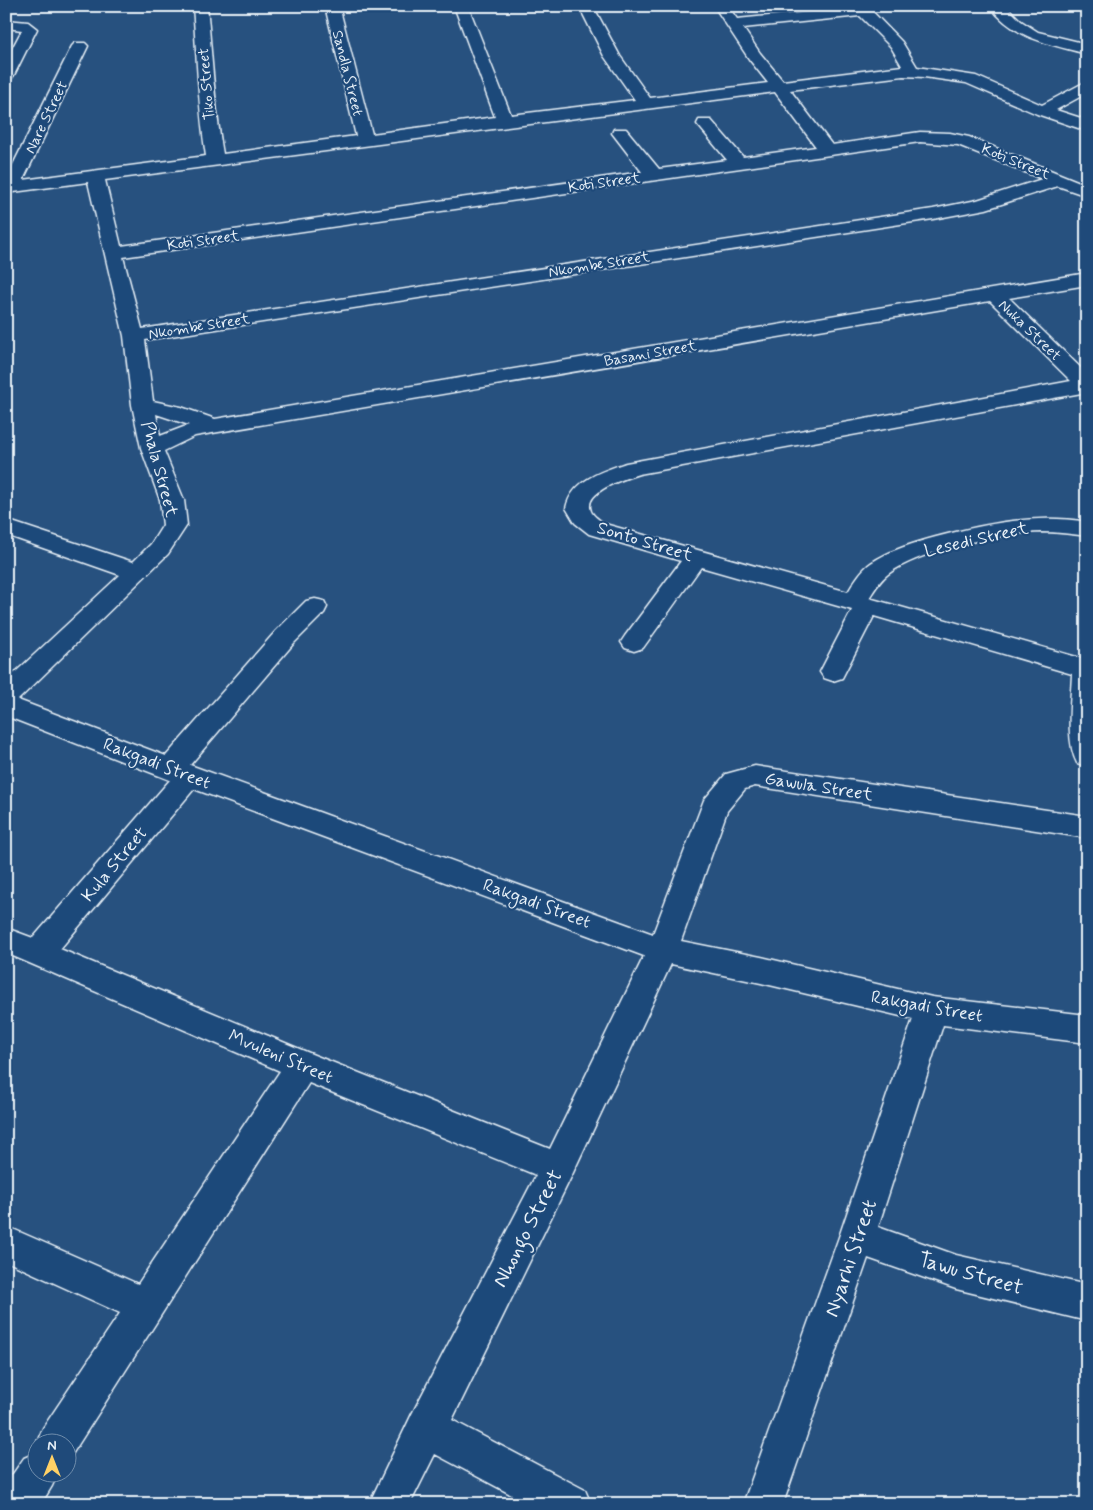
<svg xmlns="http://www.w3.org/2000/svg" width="1093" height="1510" viewBox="0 0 1093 1510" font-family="Mynerve,sans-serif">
  <rect width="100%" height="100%" fill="#27517f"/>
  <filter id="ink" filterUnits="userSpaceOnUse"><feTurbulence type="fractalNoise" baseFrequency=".02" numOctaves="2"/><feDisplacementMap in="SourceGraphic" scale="10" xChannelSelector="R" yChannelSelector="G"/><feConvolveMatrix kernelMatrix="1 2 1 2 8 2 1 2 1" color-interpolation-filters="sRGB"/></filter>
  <g filter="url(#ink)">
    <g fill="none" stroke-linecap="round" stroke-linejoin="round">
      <defs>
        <path id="minor" d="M193,6H207C212,56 214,105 223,154L356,136L325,6H339L372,134L495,117L454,6H468L511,115L635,100L604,56L579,6H593L620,56L650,98L768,83L749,59L714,6H728L737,19L853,8L852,6H867L902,42L917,67L976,76L1042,105L1087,81V93L1056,110L1087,120V131L1037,114L966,83L924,77L903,76L790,90L832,145L920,132L950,133L969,137L1087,185V196L1058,186L986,209L933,219L145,340L153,401L181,407L215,419L1087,273V285L1009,298L1087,374V392L639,474C626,478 588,490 590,507C590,515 600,520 605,524L848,592C854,582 861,570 871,563C890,550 914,543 936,537C985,524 1035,513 1087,522V536C1072,534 1057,532 1041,532C1000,533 921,550 888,574C880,580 875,589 869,598L1087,660V766L1077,763C1065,741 1071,699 1072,674L874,616L842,678L833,681L824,678L820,672L852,610L701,567L643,648L634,651L625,648L621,642L625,636L681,561L589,534L575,523L566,508C572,480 603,471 626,463L1071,381L990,301L195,436L164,451L184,500L187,525L168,554L18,700L166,756L276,631L306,601L315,599L324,601L327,607L324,613L294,643L190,765L653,934L704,800L726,774L755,766L1087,816V838L755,786L745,789L727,811L681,941L761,957L932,997L1087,1015V1043L943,1025L878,1227L956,1255L1087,1285V1321L956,1289L868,1258L783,1504H743L839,1237L913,1019L761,983L671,964L570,1179L452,1420L585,1490L591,1504H529L435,1454L410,1504H369L412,1414L536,1175L309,1083L71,1456L68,1457V1442H37L43,1428L120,1313L6,1261V1226L138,1284L280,1071L6,953V928L33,938L170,780L6,716V681L120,575L6,535V520L133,562L151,544L163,525L160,500L141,448L132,405L124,336L88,182L6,193V179L72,46L75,43H85L88,46L23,180L206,156C198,106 197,56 193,6ZM860,16L891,47L902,66L783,81L760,53L743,28ZM775,92L816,147L743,157L711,120H699L697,124L727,160L659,169L626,129H614L612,133L642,172L121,246L105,180ZM920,142L958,145L1042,179L977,200L933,209L142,329L123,257ZM156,414L189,425L160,436ZM194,789L644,956L550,1149L314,1055L60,949Z
          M990,6H1006L1021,21L1038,32L1087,44V54C1050,44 1014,39 990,6Z
          M6,20L28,22L37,29L14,75L12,78L6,80V60L22,30L6,28Z
          M38,1452V1472H58L52,1486L41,1504H6V1484L24,1458Z"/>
      </defs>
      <use href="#minor" stroke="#e8f1f8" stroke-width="3"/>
      <use href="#minor" fill="#1f4a7a" fill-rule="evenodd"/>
    </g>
  </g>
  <g text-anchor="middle" stroke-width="4.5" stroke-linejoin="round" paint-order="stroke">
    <g font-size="15" fill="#e8f1f8" stroke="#1f4a7a">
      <text transform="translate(348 73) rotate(76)" y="5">Sandla Street</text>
      <text transform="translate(206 84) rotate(-95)" y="5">Tiko Street</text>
      <text transform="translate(46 117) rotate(-64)" y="5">Nare Street</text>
      <text transform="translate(1016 161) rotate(22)" y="5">Koti Street</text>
      <text transform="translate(604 182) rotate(-8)" y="5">Koti Street</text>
      <text transform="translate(203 240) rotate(-8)" y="5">Koti Street</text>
      <text transform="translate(599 264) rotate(-9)" y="5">Nkombe Street</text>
      <text transform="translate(199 326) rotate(-9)" y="5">Nkombe Street</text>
      <text transform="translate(1030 330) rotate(44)" y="5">Nuka Street</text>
      <text transform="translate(650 353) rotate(-10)" y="5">Basani Street</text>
    </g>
    <g font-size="18" fill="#e8f1f8" stroke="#1f4a7a">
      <text transform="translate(160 469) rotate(75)" y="6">Phala Street</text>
      <text transform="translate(976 539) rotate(-13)" y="6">Lesedi Street</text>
      <text transform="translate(645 541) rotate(17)" y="6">Sonto Street</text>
      <text transform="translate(157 763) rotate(21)" y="6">Rakgadi Street</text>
      <text transform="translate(819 786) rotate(9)" y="6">Gawula Street</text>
      <text transform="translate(114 864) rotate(-50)" y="6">Kula Street</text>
      <text transform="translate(537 903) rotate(20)" y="6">Rakgadi Street</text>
      <text transform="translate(927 1006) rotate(10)" y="6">Rakgadi Street</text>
      <text transform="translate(281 1056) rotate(23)" y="6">Mvuleni Street</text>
    </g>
    <g font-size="21" fill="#e8f1f8" stroke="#1f4a7a">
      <text transform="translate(527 1228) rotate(-63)" y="7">Nhongo Street</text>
      <text transform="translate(850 1258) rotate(-71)" y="7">Nyarhi Street</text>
      <text transform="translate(971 1273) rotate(16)" y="7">Tawu Street</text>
    </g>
  </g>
  <rect width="1093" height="1510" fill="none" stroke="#1f4a7a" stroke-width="25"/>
  <rect x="12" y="12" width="1068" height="1485" fill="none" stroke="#e8f1f8" stroke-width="2" filter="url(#ink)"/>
  <g transform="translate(52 1458)"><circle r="24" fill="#1f4a7a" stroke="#6f8dac"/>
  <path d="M0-4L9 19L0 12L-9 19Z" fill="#ffd166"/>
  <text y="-8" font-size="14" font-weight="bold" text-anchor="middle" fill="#e8f1f8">N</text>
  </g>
</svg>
